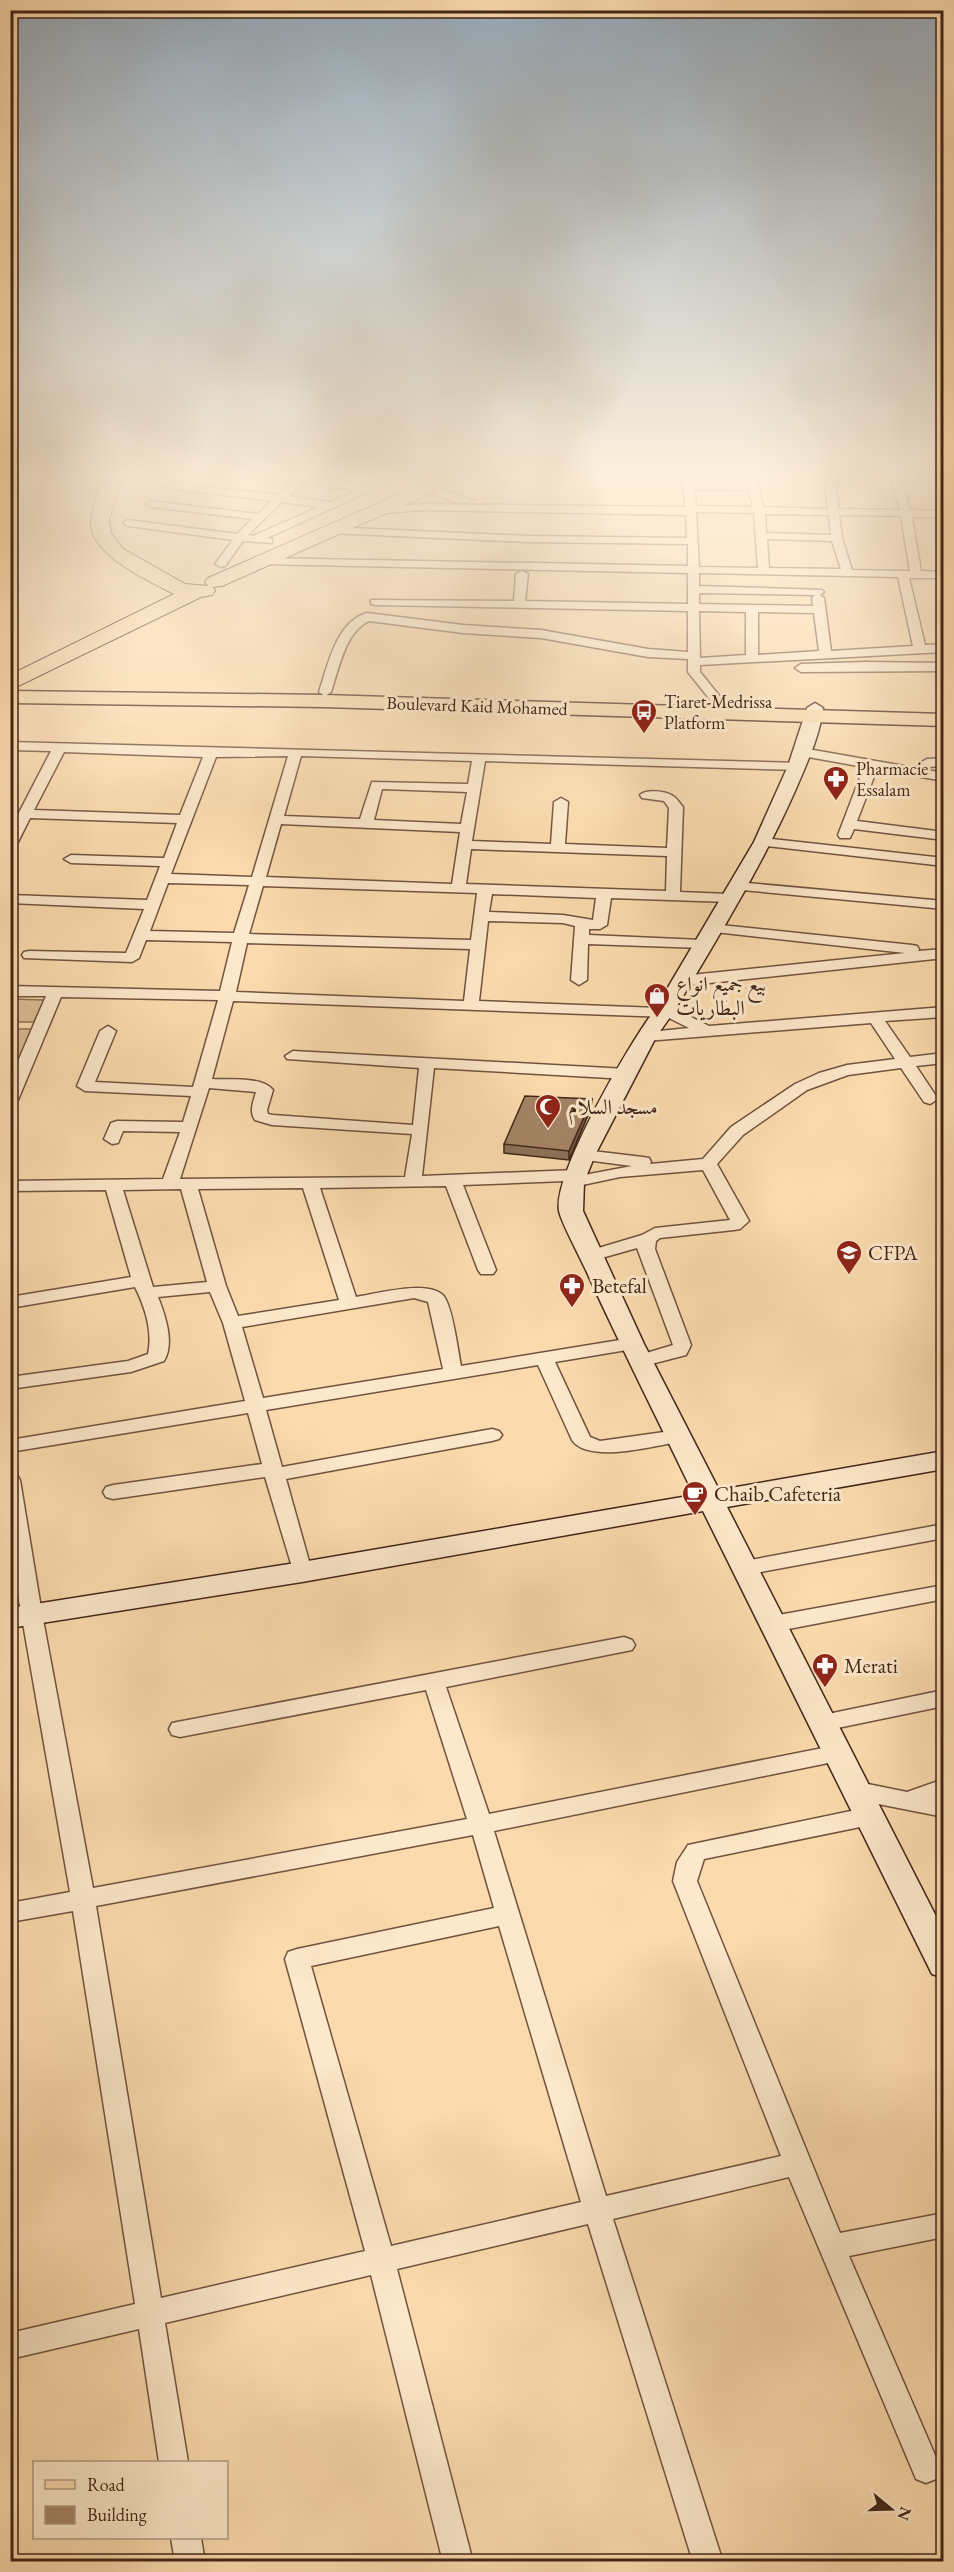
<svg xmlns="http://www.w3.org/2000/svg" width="954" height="2572" viewBox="0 0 954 2572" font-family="'EB Garamond',Amiri,serif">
  <rect width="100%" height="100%" fill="#fbdbae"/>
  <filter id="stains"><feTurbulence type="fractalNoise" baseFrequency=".00333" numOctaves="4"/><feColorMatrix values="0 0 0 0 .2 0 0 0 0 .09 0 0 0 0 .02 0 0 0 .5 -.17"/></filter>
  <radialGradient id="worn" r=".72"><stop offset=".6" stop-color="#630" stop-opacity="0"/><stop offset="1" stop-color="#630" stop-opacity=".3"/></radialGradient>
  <path fill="#dcbc95" stroke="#907157" stroke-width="1.5" d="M11,999L44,1000L34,1022H15L11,1015Z
    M12,1029H32L13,1075H11Z"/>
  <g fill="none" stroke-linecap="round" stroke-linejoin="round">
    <defs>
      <path id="street" d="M256,476H309L308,478L368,485L390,476H403L267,538L272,539V543L243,541L225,566L221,567L215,564L233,540L128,526L123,523L128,520L237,534L252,519L151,507L146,504L151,501L258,514L272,501L172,489L167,486L172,483L278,495L291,483L261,479ZM302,484L357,490L331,502L288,497ZM282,502L319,507L253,536L248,535Z
        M605,476H693L694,483L748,484L746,476H756L763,507L828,509L824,476H834L839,509L900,510L890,476H900L910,510L944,511V517H912L921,571L944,572V578H909L925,645L944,644V652L700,665V672L726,704L720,708L716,707L688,672V659L648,657L541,638L463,633L369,621C345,632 339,669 331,692L325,696L319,692C328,665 336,622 367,613L463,625L541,630L648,649L688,652V611L375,605L371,604V600L514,601L516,574L522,571L528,574L525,601L688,604V573L262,564L256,561L262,558L688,566V544L528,542L330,533L325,530L330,527L528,536L687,538L686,515L421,510L374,514L369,511L374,508L421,504L685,507L683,481L610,479ZM694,489L749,490L753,507L696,506ZM696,512L754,513L758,568L699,567ZM765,514L829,515L831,535L766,533ZM839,515L901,516L910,571L852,570L842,538ZM767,539L832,541L841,569L769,568ZM699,573L898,577L913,646L831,651L824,598L820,595L824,592L822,590L699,586ZM699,593L815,595L812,598L813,606L699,604ZM699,611L746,612V655L700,658ZM758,612L814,613L819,651L758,655Z
        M429,484L472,500C460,509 438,495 425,489L424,487Z
        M865,662L944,663V671L801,672L795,668L801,664Z
        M10,742L802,763L804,766L797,770L485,761L472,841L551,844L554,802L561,798L568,802L565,844L667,848L669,808L664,801L642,798L640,795C646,789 666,791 673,796C677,798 680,804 683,807L680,892L729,894L736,898L729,902L611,898L607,925L600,929H589V935L702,940L709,944L702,948L588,944L587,980L579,985L571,980L575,926L563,923L488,921L479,1001L658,1008L665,1004L709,1026L944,1007V1017L885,1021L910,1057L944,1053V1063L916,1066L938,1099L930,1104L924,1102L901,1068L848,1075L807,1090L743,1135L717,1164L749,1221L740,1229L734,1230L660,1238L656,1241L655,1249L691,1345L686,1355L640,1367L633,1365L631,1361L633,1357L673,1345L637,1248L591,1261L585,1260L582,1256L585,1252L642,1235L655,1228L730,1220L703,1170L620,1177L573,1187L567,1186L565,1181L463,1185L496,1270L493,1274H481L478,1270L446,1186L320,1188L356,1297C376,1294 433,1278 445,1298C453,1311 458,1350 461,1366L632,1338L639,1340L641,1344L639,1348L555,1362L590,1437L600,1441L678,1430L685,1432L688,1436L685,1440L678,1442C653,1446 588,1464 572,1440L538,1365L266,1410L282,1467L492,1429L499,1431L502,1435L499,1439L492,1441L286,1479L312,1572L309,1577L302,1579L295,1577L265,1477L113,1499L106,1497L103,1492L106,1487L113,1485L262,1464L248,1413L10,1452V1440L245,1401L223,1323L210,1292L158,1297C165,1315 175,1343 164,1361L131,1372L10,1389V1377L128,1361L148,1354C153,1331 145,1307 135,1287L10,1308V1297L131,1277L106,1190L10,1191V1181L163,1179L180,1132L123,1131L118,1143L112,1144L104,1139L111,1123L117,1121L183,1122L191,1096L85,1091L77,1086L100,1031L108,1026L116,1031L95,1082L193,1087L218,1000L61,997L18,1100L10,1105V1080L46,996H10V986L220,991L232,942L146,940L139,958L132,962L24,958L22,955L24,952L29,951L126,953L144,909L10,903V895L147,900L160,866L71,863L64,859L71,855L164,858L177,823L30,818L17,844L10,848V830L51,751L10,750ZM64,752L203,757L180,815L34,810ZM288,756L252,877L171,874L216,757ZM301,756L472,761L468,784L372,782L360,819L284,816ZM382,789L467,792L461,824L374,820ZM281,824L460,832L452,884L266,877ZM471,849L667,856L666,891L466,884ZM168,883L249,885L234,933L150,931ZM263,886L477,893L471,940L249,934ZM492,894L596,898L593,920L563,915L489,912ZM247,943L470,949L464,1001L236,992ZM233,1001L667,1017L689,1028L640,1033L638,1036L640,1039L646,1041L871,1023L895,1059L847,1065L819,1073L795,1084L731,1127L703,1159L650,1164L651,1162L649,1158L643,1157L584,1150L576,1155L578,1159L632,1166L584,1175L576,1170L422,1176L434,1068L627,1079L635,1074L627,1069L293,1051L285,1056L287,1059L419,1068L413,1125L273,1115L268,1114L267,1110L273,1090C262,1076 228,1080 212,1079ZM209,1088L256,1092C253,1103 249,1111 255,1120L272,1125L412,1134L405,1177L180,1179ZM303,1188L339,1300L238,1316L226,1286L198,1189ZM181,1189L207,1282L153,1287L123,1190ZM414,1298L428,1302L443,1369L263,1398L242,1327Z
        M802,748L944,773V781L877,769L857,821L944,832V840L854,829L850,838H840L838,835L864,767L797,755L796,752Z
        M944,758V766L927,767L920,763L927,759Z
        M763,838L944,858V866L758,845L756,842Z
        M736,882L944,901V909L731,889L729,886L731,883Z
        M711,924L912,945L917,946L919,949L918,951L944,949V958L681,986L676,984L673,981L676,978L681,976L905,953L706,931L704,928L706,925Z
        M10,1474L17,1475L20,1480L42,1614L93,1888L467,1819L426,1690L180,1737L172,1735L169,1729L172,1723L624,1637L632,1640L635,1645L632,1650L446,1687L489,1814L838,1745L846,1747L849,1753L846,1759L838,1761L494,1831L606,2196L781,2156L673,1881L677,1862L688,1845L870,1807L878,1810L881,1816L878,1822L870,1825L704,1859L697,1881L840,2233L944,2213V2237L849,2256L941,2469L936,2479L926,2483L916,2479L789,2177L613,2219L723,2562H693L588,2224L397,2269L473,2562H443L371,2275L165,2323L188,2462H159L139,2329L10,2359V2333L135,2304L73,1911L10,1922V1903L70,1892L10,1549ZM473,1835L494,1908L297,1949L288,1952L285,1959L365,2251L161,2298L96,1906ZM499,1926L581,2202L391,2246L311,1966Z
        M944,1524V1538L745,1575L738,1573L735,1568L738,1563L745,1561Z
        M944,1585V1599L773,1632L766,1629L762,1624L766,1619L773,1616Z
        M944,1690V1706L823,1731L815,1729L812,1723L815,1717L823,1715Z
        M944,1779V1796L939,1798L944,1799V1817L858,1800L850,1797L847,1791L850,1785L858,1782L907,1792Z
        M171,2538H201L205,2562H175Z"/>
      <path id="secondary" d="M815,703L823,708C820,736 806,765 795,791C761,868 716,940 673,1013L656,1037L595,1155L584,1182L583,1211L644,1344L719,1490L944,1451V1469L727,1507L944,1932V1978L932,1974L703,1511L302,1582L10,1628V1608L302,1562L694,1495C659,1422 623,1351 589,1277C583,1262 562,1225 559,1211C553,1174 629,1044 654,1011L754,842L788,766L807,708Z"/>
      <path id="primary" d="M10,691L324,695L944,714V726L324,707L10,703Z"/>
      <path id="highway" d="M104,476H122L109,520L111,533L122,548L185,584L208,586L205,582L208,578L440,476H464L461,480L222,586L213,587L215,591L212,595L201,597L10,690V675L174,594C149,581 88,554 91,521C92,506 100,490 104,476Z"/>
    </defs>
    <use href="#street" stroke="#71533e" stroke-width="3"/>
    <use href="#secondary" stroke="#432619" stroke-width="3"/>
    <use href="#primary" stroke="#432619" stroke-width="3"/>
    <use href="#highway" stroke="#432619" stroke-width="2"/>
    <use href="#street" fill="#fce8ca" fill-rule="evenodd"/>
    <use href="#secondary" fill="#fce8ca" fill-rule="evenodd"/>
    <use href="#primary" fill="#fbdbae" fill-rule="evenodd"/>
    <use href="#highway" fill="#fbdbae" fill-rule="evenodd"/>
  </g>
  <path fill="#8c7258" stroke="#432619" stroke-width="1.5" d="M592,1099L591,1108L569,1160L504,1153V1144Z"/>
  <path fill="#725c47" stroke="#432619" stroke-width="1.5" d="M592,1099L591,1108L569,1160V1151Z"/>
  <path fill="#a38466" stroke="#432619" stroke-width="1.5" d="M525,1096L592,1099L569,1151L504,1144Z"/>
  <linearGradient id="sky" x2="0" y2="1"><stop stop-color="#96abbc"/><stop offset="0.57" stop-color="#fdefdb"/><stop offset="1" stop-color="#fdefdb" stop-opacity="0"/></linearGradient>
  <rect width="954" height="836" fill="url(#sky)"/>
  <defs>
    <symbol id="bus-pin" viewBox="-11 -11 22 30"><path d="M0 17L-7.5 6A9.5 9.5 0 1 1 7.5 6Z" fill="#8f2418" stroke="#fce8ca"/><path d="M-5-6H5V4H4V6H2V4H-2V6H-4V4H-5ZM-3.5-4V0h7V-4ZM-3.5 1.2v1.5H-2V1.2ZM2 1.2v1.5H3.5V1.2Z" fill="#fff"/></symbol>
    <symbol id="pharmacy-pin" viewBox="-11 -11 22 30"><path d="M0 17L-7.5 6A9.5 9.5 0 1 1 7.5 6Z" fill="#8f2418" stroke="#fce8ca"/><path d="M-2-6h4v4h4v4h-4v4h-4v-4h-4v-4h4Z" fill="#fff"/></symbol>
    <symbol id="shop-pin" viewBox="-11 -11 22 30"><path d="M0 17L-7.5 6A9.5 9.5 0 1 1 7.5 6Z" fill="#8f2418" stroke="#fce8ca"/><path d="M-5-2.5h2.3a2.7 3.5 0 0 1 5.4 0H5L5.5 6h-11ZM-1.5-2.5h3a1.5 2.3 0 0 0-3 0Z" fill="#fff"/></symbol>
    <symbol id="mosque-pin" viewBox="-11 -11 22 30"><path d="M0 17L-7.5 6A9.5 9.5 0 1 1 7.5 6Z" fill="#8f2418" stroke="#fce8ca"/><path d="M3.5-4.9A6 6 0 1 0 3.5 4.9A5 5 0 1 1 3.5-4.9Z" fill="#fff"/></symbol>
    <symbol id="university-pin" viewBox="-11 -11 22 30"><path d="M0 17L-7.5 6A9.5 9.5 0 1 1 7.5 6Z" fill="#8f2418" stroke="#fce8ca"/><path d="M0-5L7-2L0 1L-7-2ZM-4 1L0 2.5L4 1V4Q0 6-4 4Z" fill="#fff"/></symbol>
    <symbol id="cafe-pin" viewBox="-11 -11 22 30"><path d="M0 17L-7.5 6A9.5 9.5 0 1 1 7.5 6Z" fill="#8f2418" stroke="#fce8ca"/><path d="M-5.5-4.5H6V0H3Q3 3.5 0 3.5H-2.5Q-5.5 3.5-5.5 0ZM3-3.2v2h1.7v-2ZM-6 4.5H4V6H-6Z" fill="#fff"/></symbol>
  </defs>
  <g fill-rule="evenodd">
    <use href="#bus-pin" x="629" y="697" width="30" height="40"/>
    <use href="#pharmacy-pin" x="821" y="764" width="30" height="40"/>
    <use href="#shop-pin" x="642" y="981" width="30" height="40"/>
    <use href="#mosque-pin" x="533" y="1092" width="30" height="40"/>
    <use href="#university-pin" x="834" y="1238" width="30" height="40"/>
    <use href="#pharmacy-pin" x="557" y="1271" width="30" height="40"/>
    <use href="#cafe-pin" x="680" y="1479" width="30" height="40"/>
    <use href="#pharmacy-pin" x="810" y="1651" width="30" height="40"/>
  </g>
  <g text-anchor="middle" stroke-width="6" stroke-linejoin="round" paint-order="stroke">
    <g font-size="18" fill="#432619" stroke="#fce8ca" text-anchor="start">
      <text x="664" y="708">Tiaret-Medrissa<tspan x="664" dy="21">Platform</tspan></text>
      <text x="856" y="775">Pharmacie<tspan x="856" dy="21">Essalam</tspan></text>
    </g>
    <g font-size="18" fill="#432619" stroke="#fce8ca">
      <text transform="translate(477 706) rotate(2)" y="6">Boulevard Kaid Mohamed</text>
    </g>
    <g font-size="21" fill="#432619" stroke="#fce8ca" text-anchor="start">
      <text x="676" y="991">بيع جميع انواع<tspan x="676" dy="24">البطاريات</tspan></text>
      <text x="568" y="1114">مسجد السلام</text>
      <text x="868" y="1260">CFPA</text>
      <text x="592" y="1293">Betefal</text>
      <text x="714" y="1501">Chaib Cafeteria</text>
      <text x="844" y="1673">Merati</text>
    </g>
  </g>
  <rect width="954" height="2572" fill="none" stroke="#fbdbae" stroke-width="36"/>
  <rect x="12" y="12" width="930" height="2548" fill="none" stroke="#432619" stroke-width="3"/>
  <rect x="18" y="18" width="918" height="2536" fill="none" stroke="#432619" stroke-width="1.5"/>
  <rect x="33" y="2461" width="195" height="78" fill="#fce8ca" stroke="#b29a83" stroke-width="1.5"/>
  <rect x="45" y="2480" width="30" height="9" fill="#fbdbae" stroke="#b29a83" stroke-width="1.5"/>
  <text x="87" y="2491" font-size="18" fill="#432619">Road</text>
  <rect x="45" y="2506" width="30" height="18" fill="#a38466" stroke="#b29a83" stroke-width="1.5"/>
  <text x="87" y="2521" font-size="18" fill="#432619">Building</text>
  <g transform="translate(891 2509) rotate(109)" stroke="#fce8ca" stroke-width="4.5" paint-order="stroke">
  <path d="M0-4.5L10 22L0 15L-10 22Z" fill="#432619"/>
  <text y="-9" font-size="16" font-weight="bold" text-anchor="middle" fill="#432619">N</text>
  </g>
  <rect width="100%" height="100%" filter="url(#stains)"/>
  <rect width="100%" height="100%" fill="url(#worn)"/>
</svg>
